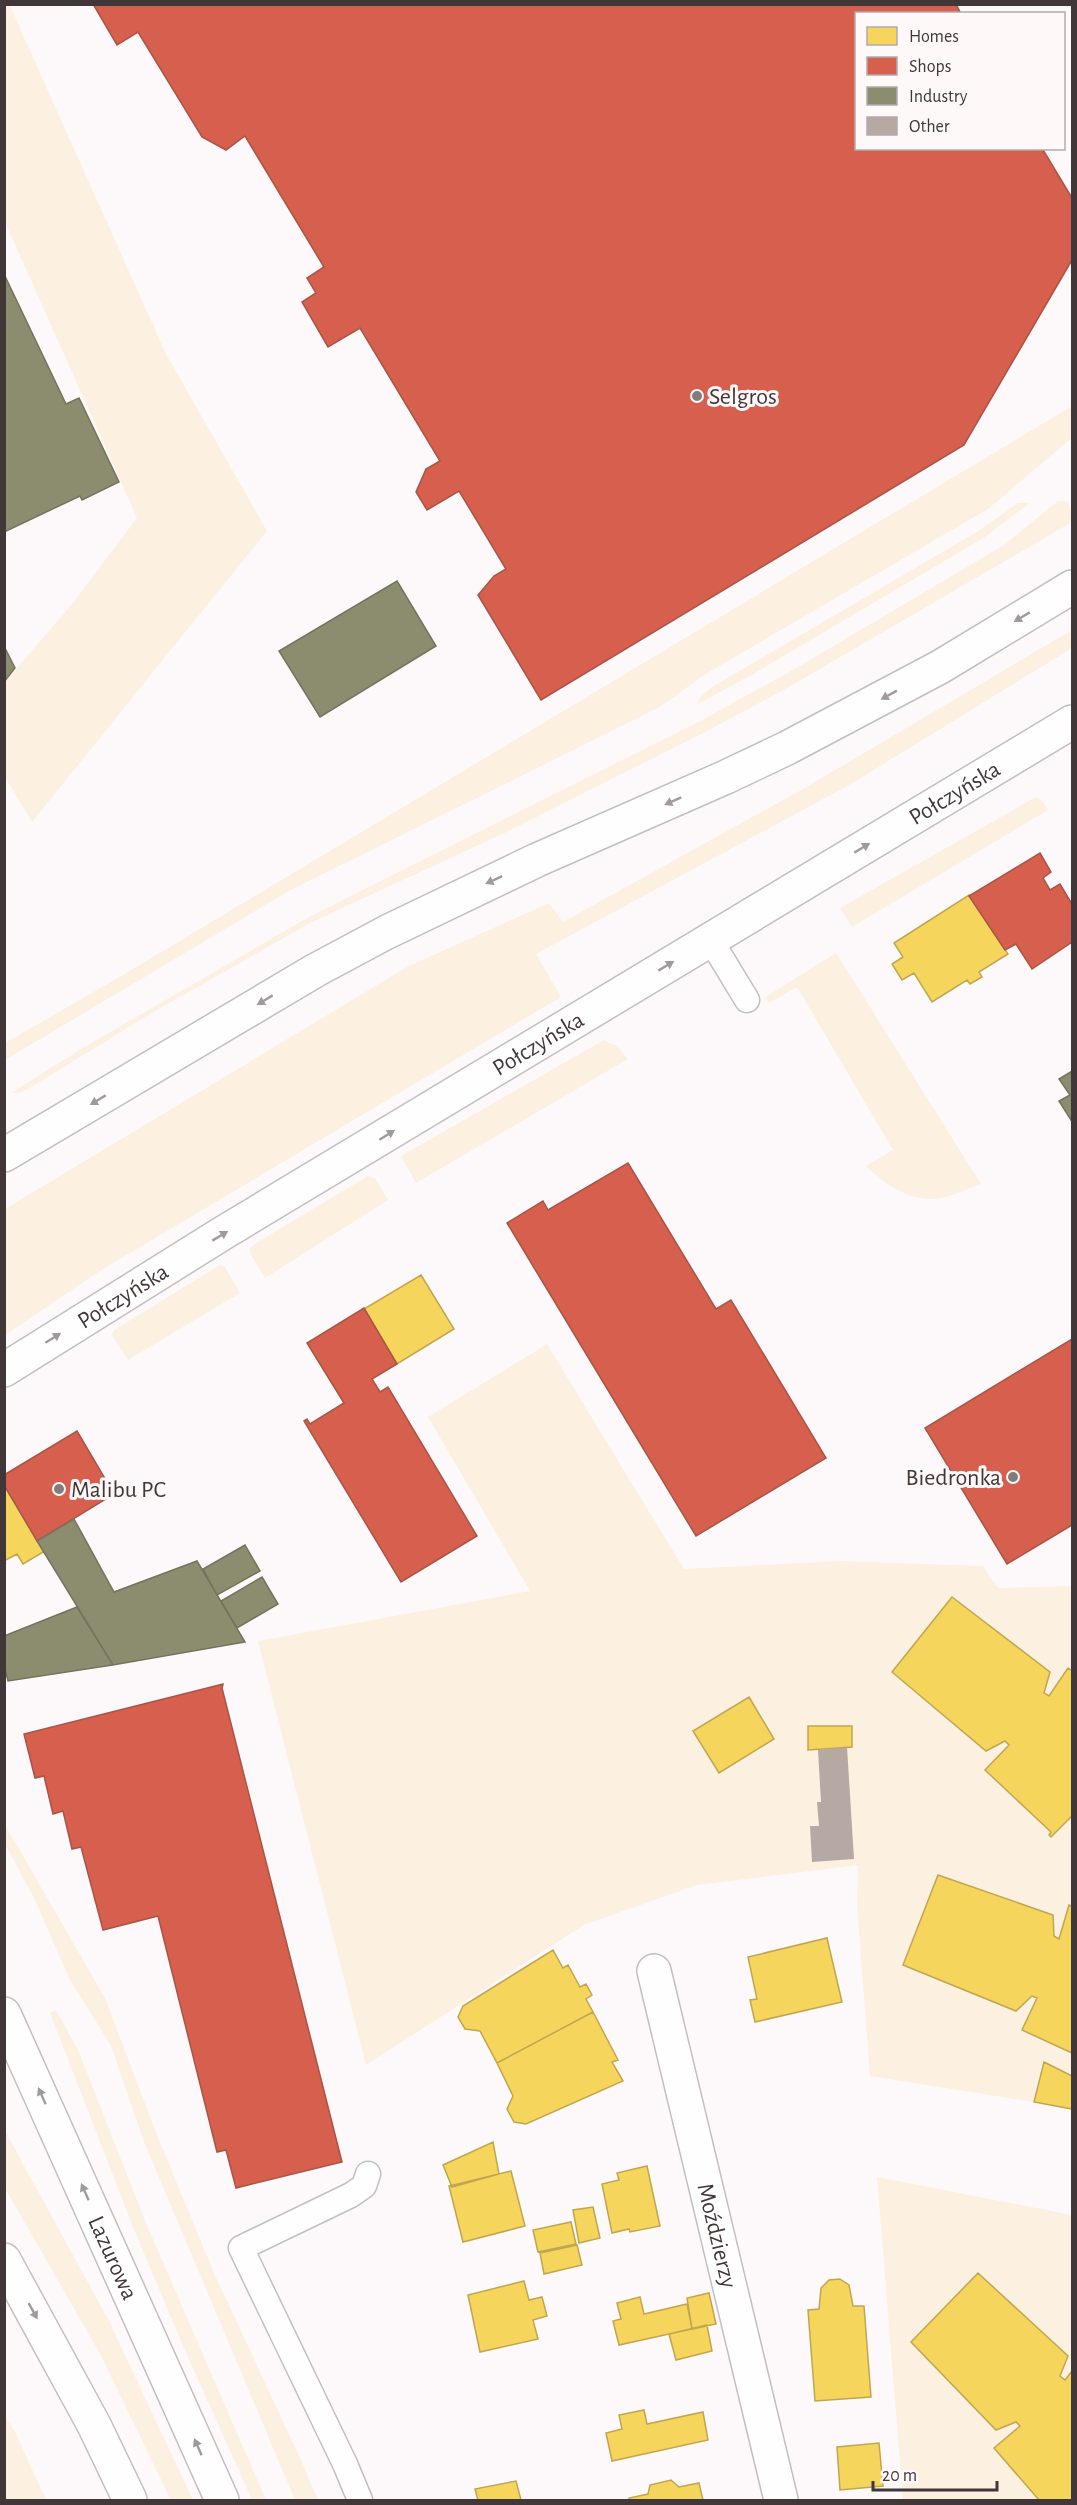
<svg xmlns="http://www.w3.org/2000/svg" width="1077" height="2505" viewBox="0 0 1077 2505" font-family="'Alegreya Sans',sans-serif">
  <rect width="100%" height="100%" fill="#fdf9fa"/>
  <path fill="#fcf0e1" d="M9,4L166,354L267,531L32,822L5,777V682L72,604L137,518L5,222L4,5Z
    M1072,406V438L988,509L704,675L660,707L289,891L5,1060V1043L123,975Z
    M1058,501H1067L1072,511V522L789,687L707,731L511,830L312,922L145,1017L33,1086L19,1093H11L81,1049L309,917L702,720L798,667L1004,545Z
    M1018,503H1030L985,537L755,673L696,705L699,698L712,687L980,530Z
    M1072,630V648L851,784L536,954L561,997L103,1269L5,1335V1209L407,967L549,903L563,922L803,789Z
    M1036,797L1042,800L1048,810L852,927L840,908Z
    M836,953L855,983L981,1184C968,1188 954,1196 941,1198C912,1203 886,1186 866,1166L893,1150L797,987L769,1003L765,997Z
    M604,1040L617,1046L628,1059L416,1183L401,1156Z
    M368,1176L375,1178L388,1200L265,1278L250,1253V1248L256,1243Z
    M220,1265L225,1267L240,1293L128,1360L113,1337L112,1334L114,1330Z
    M547,1344L684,1569L840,1561L983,1566L998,1588L1072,1586V1671L1068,1668L1049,1696L1044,1693L1050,1672L953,1598L892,1672L986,1751L1005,1741L1009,1745L985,1771L1051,1832V1837L1072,1816V1907L1069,1906L1059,1939L1054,1936L1053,1915L938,1875L904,1965L1037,1998L1022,2030L1072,2053V2076L1044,2063L1034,2102L870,2076L857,1906L858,1865L697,1885L584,1925L366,2065L258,1641L530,1591L428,1417Z
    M4,1823L105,1998L157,2135L214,2273L300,2458L318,2500H295L144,2142L111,2046L69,1978L34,1898L5,1844Z
    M56,2010L78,2050L146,2223L266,2500H252L183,2346L133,2227L50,2013Z
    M4,2129L108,2319L193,2500H171L100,2354L5,2188Z
    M877,2177L1072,2215V2371L1065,2380L1060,2376L1068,2356L979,2273L911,2342L996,2430L1016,2422L1020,2426L994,2448L1039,2500H903Z
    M4,2414L15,2432L46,2500H5Z"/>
  <path fill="#f6d55c" stroke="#c0a651" stroke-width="1.5" d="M969,895L1008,954L979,972L982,977L970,984L967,980L932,1002L914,973L902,980L892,964L903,957L894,943Z
    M421,1275L454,1329L397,1364L364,1309Z
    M4,1485L45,1551L23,1564L17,1554L4,1561Z
    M952,1597L1050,1672L1044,1693L1049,1696L1068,1668L1072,1671V1816L1051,1837L1049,1835L1051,1832L985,1770L1009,1745L1005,1741L986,1751L892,1672Z
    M749,1697L774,1739L719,1773L693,1731Z
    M808,1726H852V1747L808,1750Z
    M938,1875L1053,1915L1054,1936L1059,1939L1069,1905L1072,1907V2053L1022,2030L1037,1998L1032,1996L1016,2011L903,1965Z
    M827,1938L842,2002L755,2022L750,2000L757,1999L748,1957Z
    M553,1950L563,1968L568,1965L580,1987L586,1984L592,1995L586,1999L593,2012L497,2063L480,2031L465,2029L458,2017L463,2006Z
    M593,2012L618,2060L612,2062L623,2081L526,2124L514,2122L507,2109L513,2096L497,2063Z
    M1044,2062L1072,2076V2109L1034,2102Z
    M493,2142L499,2174L452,2187L443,2165Z
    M647,2166L660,2226L630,2232L629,2229L612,2233L602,2184L619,2180L617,2173Z
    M511,2171L525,2226L463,2242L449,2186Z
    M593,2207L600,2238L579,2243L573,2210Z
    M571,2222L576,2244L538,2252L533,2230Z
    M577,2245L582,2265L544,2274L540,2253Z
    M978,2273L1068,2356L1060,2376L1065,2380L1072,2371V2500H1039L994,2448L1020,2426L1016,2422L996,2430L911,2342Z
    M840,2279L849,2285L853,2306H864L871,2397L815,2401L808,2310L819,2309L821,2288L829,2280Z
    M524,2281L529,2300L542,2297L547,2316L533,2320L538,2339L480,2352L468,2295Z
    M709,2293L716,2324L692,2329L687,2298Z
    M640,2297L644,2314L687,2304L692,2329L619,2345L613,2321L621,2319L617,2303Z
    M707,2325L712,2351L676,2360L669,2334Z
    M644,2410L647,2424L703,2412L708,2440L612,2461L606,2433L622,2429L619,2415Z
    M879,2443L883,2486L840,2490L837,2447Z
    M671,2480L679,2487L699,2483L703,2500H629V2498L648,2494L650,2485Z
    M516,2481L521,2500H478L475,2489Z"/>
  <path fill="#d6604d" stroke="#aa5447" stroke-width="1.5" d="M93,4H956L961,14H856V148H1042L1072,198V260L964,445L541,700L478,595L494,576L506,569L459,491L427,510L416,492L426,469L440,461L360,328L328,347L302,302L316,293L307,278L324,267L245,136L226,150L202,137L138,32L117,45Z
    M1040,853L1051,872L1043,878L1050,890L1060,884L1072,904V942L1032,969L1016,944L1005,950L969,896Z
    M628,1163L716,1309L731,1300L826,1458L696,1536L507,1223L543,1201L548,1210Z
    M364,1308L397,1364L372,1379L380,1392L388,1387L477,1536L401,1582L304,1421L307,1419L310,1424L344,1403L307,1343Z
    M1072,1339V1525L1007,1564L925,1428Z
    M77,1431L114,1494L37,1541L4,1485V1475Z
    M223,1684L222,1688L342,2162L236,2188L226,2150L217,2152L158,1916L103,1930L81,1847L72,1849L63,1811L53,1814L44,1776L35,1778L24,1734Z"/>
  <path fill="#8c8c6e" stroke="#76725e" stroke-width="1.5" d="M4,274L66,404L79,398L119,482L82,500L80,496L4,532Z
    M397,581L436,646L320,717L279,651Z
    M4,646L15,668L4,682Z
    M1072,1071V1119L1071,1120L1059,1101L1070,1095L1059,1079Z
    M74,1519L114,1592L197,1561L245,1642L113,1665L37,1541Z
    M245,1545L260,1571L217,1595L203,1569Z
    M262,1577L278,1604L237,1628L221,1601Z
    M77,1607L113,1665L8,1681L4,1665V1636Z"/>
  <path fill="#b6a8a2" d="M847,1747L854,1859L812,1862L810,1826H819L817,1802H821L818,1750Z"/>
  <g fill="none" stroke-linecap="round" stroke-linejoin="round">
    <defs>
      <path id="service" d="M710,939L747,1000
        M360,2500L345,2464L241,2248L351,2195L364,2186L368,2174"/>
      <g id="minor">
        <path id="s1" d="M654,1971L781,2500"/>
      </g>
      <g id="secondary">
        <path d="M4,1155L316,970L387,932L537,860L726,777L787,748L940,667L1072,587"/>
        <path id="s2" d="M4,1370L223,1233L1072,722"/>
        <path id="s3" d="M4,2014L222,2500"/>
        <path d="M4,2260L94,2425L130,2500"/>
      </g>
    </defs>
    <use href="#service" stroke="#c5bebf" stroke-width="27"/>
    <use href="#minor" stroke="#c5bebf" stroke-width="36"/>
    <use href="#secondary" stroke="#c5bebf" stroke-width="36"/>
    <use href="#service" stroke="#fffefe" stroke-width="24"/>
    <use href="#minor" stroke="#fffefe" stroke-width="33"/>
    <use href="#secondary" stroke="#fffefe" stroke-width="33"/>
  </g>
  <defs><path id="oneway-solid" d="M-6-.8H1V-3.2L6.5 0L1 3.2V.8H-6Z" transform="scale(1.5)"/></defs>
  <g fill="#a09a9b">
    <use href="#oneway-solid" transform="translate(1022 617) rotate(149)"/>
    <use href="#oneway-solid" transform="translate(889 695) rotate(151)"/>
    <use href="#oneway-solid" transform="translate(673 801) rotate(156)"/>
    <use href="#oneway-solid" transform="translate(862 848) rotate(-31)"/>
    <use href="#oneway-solid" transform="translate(494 880) rotate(155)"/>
    <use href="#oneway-solid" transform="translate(666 966) rotate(-31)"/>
    <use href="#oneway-solid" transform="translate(265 1000) rotate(149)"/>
    <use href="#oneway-solid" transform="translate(98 1100) rotate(149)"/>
    <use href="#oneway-solid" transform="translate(387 1135) rotate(-32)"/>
    <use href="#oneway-solid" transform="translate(220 1236) rotate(-31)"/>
    <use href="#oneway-solid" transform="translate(53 1338) rotate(-32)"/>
    <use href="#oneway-solid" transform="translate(42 2096) rotate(-114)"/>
    <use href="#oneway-solid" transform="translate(85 2192) rotate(-114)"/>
    <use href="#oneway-solid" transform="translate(33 2311) rotate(61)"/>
    <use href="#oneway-solid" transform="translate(198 2447) rotate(-114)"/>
  </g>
  <g fill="#837b7c" stroke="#fef8f9" stroke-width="2">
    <circle cx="697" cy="396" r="6"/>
    <circle cx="1013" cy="1477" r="6"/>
    <circle cx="59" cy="1489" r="6"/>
  </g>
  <g text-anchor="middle" stroke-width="6" stroke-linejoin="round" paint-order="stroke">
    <g font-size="24" fill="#423738" stroke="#fef8f9" text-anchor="start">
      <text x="709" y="404">Selgros</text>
      <text x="1001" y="1485" text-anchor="end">Biedronka</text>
      <text x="71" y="1497">Malibu PC</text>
    </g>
    <g font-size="24" fill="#423738" stroke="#fef8f9">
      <text dy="8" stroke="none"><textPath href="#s2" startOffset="1112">Połczyńska</textPath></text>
      <text dy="8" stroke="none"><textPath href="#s2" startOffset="626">Połczyńska</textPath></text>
      <text dy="8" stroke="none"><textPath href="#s2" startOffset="140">Połczyńska</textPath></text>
      <text dy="8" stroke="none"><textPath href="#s1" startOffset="272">Moździerzy</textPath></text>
      <text dy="8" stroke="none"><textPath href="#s3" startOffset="267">Lazurowa</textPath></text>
    </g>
  </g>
  <rect width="1077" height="2505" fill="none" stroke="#423738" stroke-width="12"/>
  <rect x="855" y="12" width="210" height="138" fill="#fef8f9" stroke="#b3abac" stroke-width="1.5"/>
  <rect x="867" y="27" width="30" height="18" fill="#f6d55c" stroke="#b3abac" stroke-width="1.5"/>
  <text x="909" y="42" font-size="18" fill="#423738">Homes</text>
  <rect x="867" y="57" width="30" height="18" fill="#d6604d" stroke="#b3abac" stroke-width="1.5"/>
  <text x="909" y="72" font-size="18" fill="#423738">Shops</text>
  <rect x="867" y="87" width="30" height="18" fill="#8c8c6e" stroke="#b3abac" stroke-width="1.5"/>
  <text x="909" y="102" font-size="18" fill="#423738">Industry</text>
  <rect x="867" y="117" width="30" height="18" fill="#b6a8a2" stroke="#b3abac" stroke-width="1.5"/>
  <text x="909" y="132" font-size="18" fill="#423738">Other</text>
  <path d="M873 2481v9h124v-9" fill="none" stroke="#423738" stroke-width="3"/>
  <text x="882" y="2481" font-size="18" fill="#423738" stroke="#fef8f9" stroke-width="4.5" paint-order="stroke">20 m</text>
</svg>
